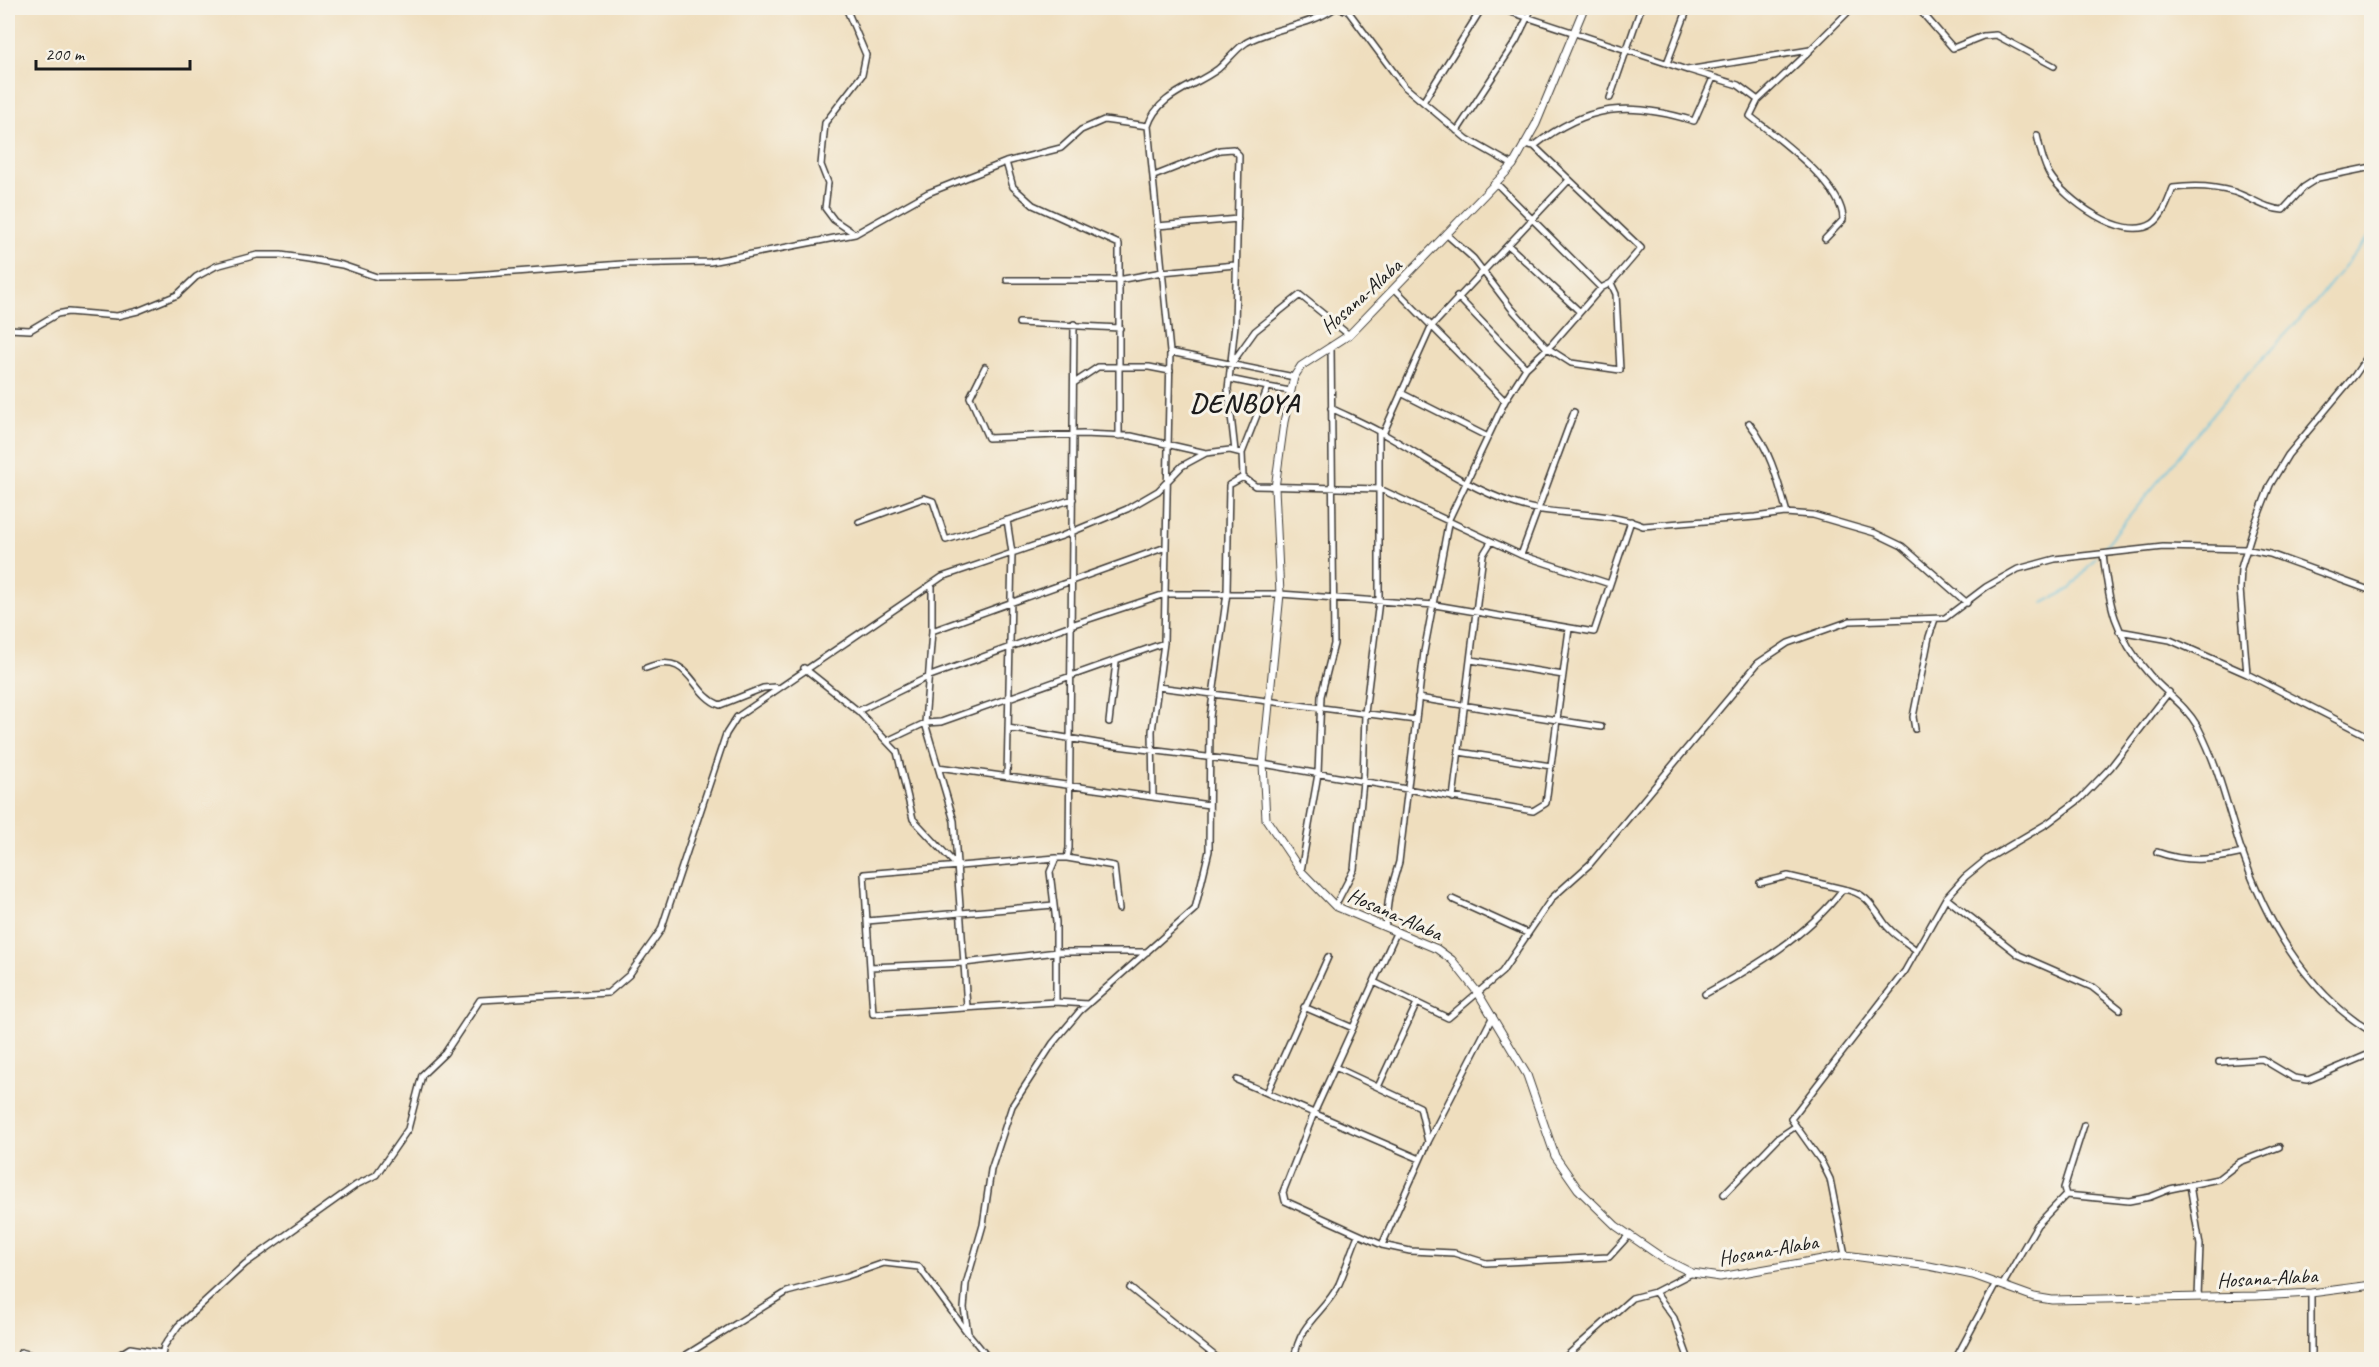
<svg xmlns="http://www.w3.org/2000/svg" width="2379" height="1367" viewBox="0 0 2379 1367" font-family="Caveat,sans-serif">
  <rect width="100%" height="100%" fill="#f7f3e8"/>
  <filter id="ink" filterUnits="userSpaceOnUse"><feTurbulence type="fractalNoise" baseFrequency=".0167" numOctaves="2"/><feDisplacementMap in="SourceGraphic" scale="12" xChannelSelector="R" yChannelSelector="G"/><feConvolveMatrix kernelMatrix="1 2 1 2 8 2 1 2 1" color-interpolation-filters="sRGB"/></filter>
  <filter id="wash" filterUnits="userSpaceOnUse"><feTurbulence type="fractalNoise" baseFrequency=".008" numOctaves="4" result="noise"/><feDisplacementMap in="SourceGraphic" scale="24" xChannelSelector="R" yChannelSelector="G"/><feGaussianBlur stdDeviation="1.35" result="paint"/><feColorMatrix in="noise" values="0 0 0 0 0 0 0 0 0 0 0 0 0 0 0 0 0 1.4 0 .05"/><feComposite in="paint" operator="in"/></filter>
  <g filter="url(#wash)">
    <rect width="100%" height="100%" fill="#efdebe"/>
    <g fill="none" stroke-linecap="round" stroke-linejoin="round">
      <path stroke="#60c0df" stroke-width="1.5" d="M2101,551L2232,391L2315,303L2369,236L2372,228
        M2043,603L2070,589L2096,557"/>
    </g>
  </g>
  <g filter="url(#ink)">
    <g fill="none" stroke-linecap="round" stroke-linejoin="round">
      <defs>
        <path id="minor" d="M846,8L866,55L862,75L825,123L821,165L828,183L825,208L834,220L855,234L928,193L1006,162L1061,148L1081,130L1104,120L1148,126L1170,352L1294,377
          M1339,8L1348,11L1404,86L1467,139L1513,165
          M1499,8L1687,70L1810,50L1852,8
          M1918,8L1953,48L1983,36L1996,35L2054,66
          M1809,52L1758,100L1750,116C1776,137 1844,185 1843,220L1825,239
          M1667,63L1688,8
          M1689,70L1738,85L1758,100
          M1610,98L1641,8
          M1423,102L1482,8
          M1148,126C1158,94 1194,87 1218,69C1230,59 1238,45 1253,39C1280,27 1311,25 1335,8
          M1457,131L1516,41L1532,8
          M2037,135C2040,148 2043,164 2050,175C2065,199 2122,242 2152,224C2163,217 2169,199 2173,188C2194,185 2214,186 2234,192C2252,198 2265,209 2283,210L2304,187L2318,178L2372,167
          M1524,144L1534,146C1587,104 1630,101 1694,121L1713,78
          M1006,162L1013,187L1033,205L1119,244V436
          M1154,176L1220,150L1233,149L1239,155L1235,325L1228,389L1235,451
          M1497,184L1601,288
          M1157,226L1238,219
          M1447,235L1473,258L1511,308L1546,347L1571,363L1620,370L1616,294L1611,283
          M1508,245L1580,312
          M1007,280H1118L1162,272L1235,265
          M1395,289L1505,401
          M1457,296L1526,368
          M1019,323L1120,328
          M8,329L30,330L57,314L68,312L117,316L138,311L177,295L196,277L216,266L257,255H281L309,259L342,265L377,277L459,276L622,264L710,262L855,234
          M2372,350L2355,375L2288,455L2270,485L2253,529L2241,568L2240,589L2247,674L2372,738
          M1232,363L1255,331L1300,295L1349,335
          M985,367L970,397L988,438L1083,434L1131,436L1206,453
          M1229,379L1268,387
          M1074,383L1098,367H1149L1170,371
          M1401,393L1488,437
          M1331,408C1347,416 1364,423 1380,432C1424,456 1465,487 1513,503C1555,518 1602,509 1643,526L1755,517L1785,513L1813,515L1875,533L1902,546L1967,603
          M1749,423C1770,449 1778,481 1787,513
          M1383,434L1431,327L1569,180
          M1242,453L1268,387L1290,391
          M1007,520L1012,553L1007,776
          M859,522L924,498L933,501L946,540L1073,499
          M2103,554C2109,604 2114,635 2149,674C2165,693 2185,704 2198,727C2219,768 2226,803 2240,846C2264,917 2305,993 2372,1032
          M1521,555L1574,412
          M932,584V631L925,723L954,821L967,1007
          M932,631L1166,547
          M2119,631L2170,640L2247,674
          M1471,660L1563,675
          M646,668C691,649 690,694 720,705L763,688L775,687
          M804,668L858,711L897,752L913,819L957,866
          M1158,687L1416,720
          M1418,698L1601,727
          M858,711L930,676L1071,625L1165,594H1280L1435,605L1594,632L1631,521
          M1109,722L1116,662
          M1008,728L1109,745L1263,764L1533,811L1546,803L1569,629
          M1915,729L1913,717L1929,637L1935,619
          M887,741L925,723L941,722L1164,643
          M1459,752L1551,766
          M938,767L1209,805
          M1153,797L1152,731L1164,643L1170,352
          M1453,798L1483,555L1491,542
          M2157,852C2187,863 2212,860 2243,853
          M1056,858L864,874L873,1014L1055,1002L1088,1004
          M1067,858L1114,866L1119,909
          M1301,871L1318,774L1321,696L1334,644L1331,346
          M1760,883L1788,876L1843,889
          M1946,898L2019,955L2092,987L2120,1009
          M1452,899L1527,933
          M1335,906L1354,869L1363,782L1365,713L1379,601V431
          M867,921L1054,905
          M1385,926L1389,896L1399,862L1424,652L1449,519L1505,401L1526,368L1552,344L1601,288L1611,283L1641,248L1534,146
          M1397,931L1314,1113L1283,1192L1285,1201L1382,1245L1428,1142L1493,1016
          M870,967L964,963L1057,952H1147
          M1374,982L1448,1018L1502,972L1552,898L1590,864L1758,663L1788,643L1850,621L1945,618L1986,587L2018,569L2055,559L2163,547L2245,549L2270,554L2372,591
          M1705,994C1756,966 1807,936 1843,889C1865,892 1872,905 1883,921C1890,933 1905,941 1916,950
          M1056,1002V922L1050,872L1056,858H1067L1069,848L1074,324
          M1304,1007L1353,1028
          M2219,1062L2262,1059L2294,1078L2308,1080L2372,1053
          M1335,1067L1420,1107L1428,1142
          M1237,1080L1420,1159
          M1378,1087L1417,1003
          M1267,1093L1328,957
          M2084,1125L2064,1188L2066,1195L2129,1201L2150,1197L2170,1189L2218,1179L2240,1162L2279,1147
          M2190,1185L2200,1245L2198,1297
          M1724,1194L1778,1138L1796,1126
          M1382,1245L1410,1251L1454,1253L1486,1263L1609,1257L1629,1235
          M1845,1255L1830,1179L1821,1161L1791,1119L1905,971L1946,898L1965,877L1987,859L2048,823L2080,799L2110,768L2169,692
          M2002,1286L2037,1225L2066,1195
          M1130,1288L1220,1360
          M1655,1292L1674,1318L1689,1360
          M2311,1293V1360
          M18,1360L21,1352L49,1360
          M111,1360L130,1348L162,1353
          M161,1360L164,1346L178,1326L245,1264L356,1185L376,1175L408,1129L422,1075L445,1053L480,1000L608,993L629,975L661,930L726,734L737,717L942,577L1062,536L1127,509L1158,491L1182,466L1206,453L1230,450L1242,453L1243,477L1255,486L1380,489L1521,555L1610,584
          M678,1360L787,1292L847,1276L884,1263L919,1267L967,1332
          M990,1360L968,1333L964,1308L966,1284L983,1225L991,1170L1012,1106L1053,1043L1080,1011L1195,909L1209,851L1210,717L1227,593L1229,485L1243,477
          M1294,1360C1300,1320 1324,1314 1339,1284C1346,1268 1351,1251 1358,1235
          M1562,1360L1632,1298L1655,1292L1692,1273
          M1955,1360L1996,1283"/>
        <path id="secondary" d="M1584,8L1536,124L1513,165L1349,335L1301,366L1294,377L1284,422L1275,488L1280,594L1263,764L1266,819L1301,871L1335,906L1437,949L1452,960L1478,993L1527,1075L1555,1156L1578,1189L1616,1226L1664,1259L1692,1273L1720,1277L1845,1255L1929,1266L1973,1275L2034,1297L2052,1300L2256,1296L2311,1293L2372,1285"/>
      </defs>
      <use href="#minor" stroke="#3c3934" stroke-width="8"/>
      <use href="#secondary" stroke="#3c3934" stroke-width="9"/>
      <use href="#minor" stroke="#fff" stroke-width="5"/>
      <use href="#secondary" stroke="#fff" stroke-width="7"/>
    </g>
  </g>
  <g text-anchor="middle" stroke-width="6" stroke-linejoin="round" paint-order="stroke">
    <g font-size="21" fill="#1c1c1c" stroke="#f7f3e8">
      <text transform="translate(1361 296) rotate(-42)" y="7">Hosana-Alaba</text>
      <text transform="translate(1395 914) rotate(24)" y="7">Hosana-Alaba</text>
      <text transform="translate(1768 1250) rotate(-10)" y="7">Hosana-Alaba</text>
      <text transform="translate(2267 1278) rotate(-3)" y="7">Hosana-Alaba</text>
    </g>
    <g font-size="27" font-weight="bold" letter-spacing="1.5" fill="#1c1c1c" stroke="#f7f3e8">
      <text x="1245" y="412">DENBOYA</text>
    </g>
  </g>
  <rect width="2379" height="1367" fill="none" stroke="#f7f3e8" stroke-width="30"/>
  <path d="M36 60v9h154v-9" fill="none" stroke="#1c1c1c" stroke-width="3"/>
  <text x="45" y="60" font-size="18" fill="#1c1c1c" stroke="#f7f3e8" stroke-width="4.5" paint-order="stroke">200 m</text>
</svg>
